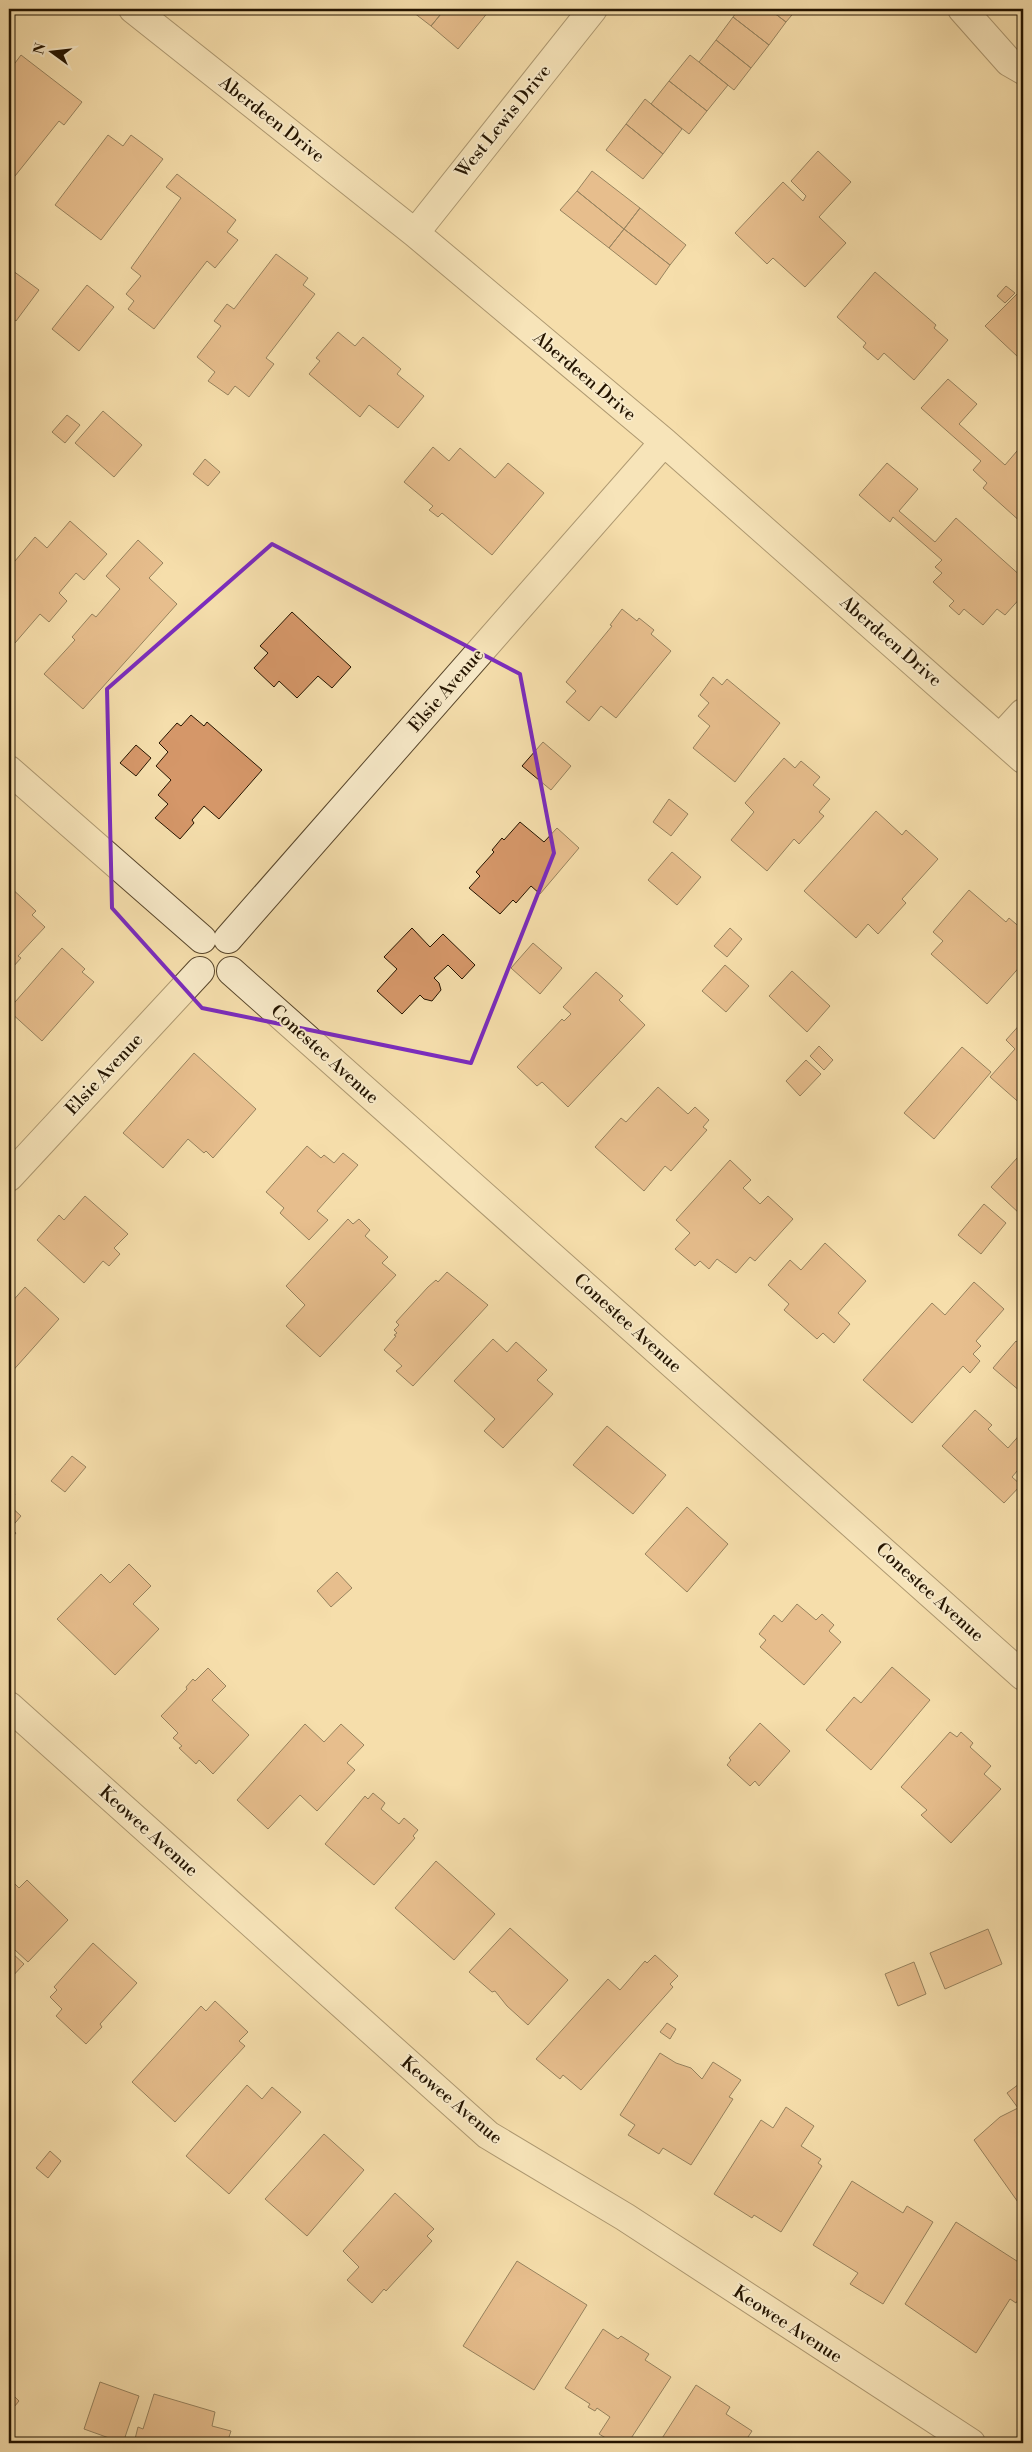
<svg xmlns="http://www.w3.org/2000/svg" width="1032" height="2452" viewBox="0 0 1032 2452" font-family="'Libre Bodoni',serif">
  <rect width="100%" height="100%" fill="#f5deac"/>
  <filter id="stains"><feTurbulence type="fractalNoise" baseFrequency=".004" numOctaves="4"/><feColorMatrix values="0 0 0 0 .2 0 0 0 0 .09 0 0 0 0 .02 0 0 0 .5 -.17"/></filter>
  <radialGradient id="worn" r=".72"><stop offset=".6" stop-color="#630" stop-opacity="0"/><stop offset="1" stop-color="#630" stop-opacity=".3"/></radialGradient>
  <path fill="#d59769" stroke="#241400" d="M409,9H445L431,26Z
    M445,9H486L489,11L458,49L431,26Z
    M739,9H769L786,22L769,45L733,17Z
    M769,9H797L786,22Z
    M733,17L769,45L751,68L716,40Z
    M716,40L751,68L734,90L699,62Z
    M21,55L82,102L64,125L59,121L11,181L9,180V87L13,82L9,78V71Z
    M690,55L728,85L707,111L669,81Z
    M669,81L707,111L689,134L651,104Z
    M645,99L682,129L663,154L626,124Z
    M626,124L663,154L643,179L606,150Z
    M108,135L123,146L131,135L163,159L101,240L55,205Z
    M818,151L851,182L819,217L846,243L805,287L773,258L767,264L735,233L783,182L803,201L806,196L791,181Z
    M592,171L640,208L624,229L577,191Z
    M177,174L236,220L227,232L238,240L215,268L207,261L154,329L128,309L134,301L126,294L141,276L131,268L181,198L166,187Z
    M577,191L624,229L609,248L560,210Z
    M640,208L686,245L670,265L624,229Z
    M624,229L670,265L656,285L609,248Z
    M276,254L308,278L303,285L315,294L266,358L274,364L249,397L235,386L228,395L208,381L215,372L197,357L221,326L214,321L227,304L234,309Z
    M9,268L39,290L16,321L9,316Z
    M875,272L936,325L934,328L948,340L914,380L884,353L878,360L863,347L866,343L837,317Z
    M87,285L114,307L79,351L52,329Z
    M1006,286L1015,293L1005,303L997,296Z
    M1019,292L1023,297V352L1018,357L985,326Z
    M338,332L355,346L363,337L401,369L397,374L424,396L398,428L369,405L360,417L309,374L320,361L316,358Z
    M948,379L977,404L959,424L1005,465L1023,444V524L983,488L987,483L973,470L981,461L921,408Z
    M103,411L142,445L114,477L75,443Z
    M67,415L80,425L65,443L52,432Z
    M433,447L449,461L460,448L495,478L508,463L544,493L492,555L442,513L438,517L429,510L433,506L404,482Z
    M205,459L220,472L208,486L193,474Z
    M887,463L918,489L899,511L935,542L956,518L1023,578V595L1005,615L997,609L983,625L964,609L959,615L949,606L954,601L933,582L942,573L935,567L942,560L893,517L890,522L859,495Z
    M70,521L107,554L84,580L76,573L59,593L67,601L49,622L40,614L15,643L9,639V565L10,567L35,537L47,548Z
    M138,540L163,563L149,578L177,604L83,709L44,674L75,640L72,637L92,614L96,617L120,589L106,576Z
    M622,609L637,621L639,618L654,630L651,634L671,651L616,718L601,706L589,721L566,702L576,691L566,682L612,626L610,625Z
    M292,612L351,667L332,688L318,676L297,698L279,681L274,687L254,668L268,653L260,646Z
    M713,677L722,685L727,679L780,723L735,782L693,748L710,726L698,716L709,703L700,695Z
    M191,715L204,726L207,722L262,770L219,819L204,806L192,820L194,823L180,839L155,818L168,804L158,795L171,780L156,766L168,752L159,743L177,723L181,726Z
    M543,742L571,766L551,790L522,766Z
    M136,745L151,758L136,776L120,763Z
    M784,758L795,768L801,761L820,777L813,785L830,799L819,812L824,816L799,844L794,839L767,871L731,840L754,812L745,803Z
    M669,799L688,814L671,836L653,822Z
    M876,811L902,835L906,830L938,859L902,899L906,903L878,934L868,924L856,938L804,891Z
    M520,822L544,842L557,828L579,848L540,894L531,886L516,903L513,900L500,914L469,888L480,876L476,872L494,852L492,850L502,838L504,840Z
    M672,852L701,877L677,905L648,880Z
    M9,886L36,911L32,915L45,927L18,956L21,958L13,967L10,964L9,966Z
    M969,890L1006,922L1009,918L1023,930V963L987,1004L931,954L943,941L933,932Z
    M412,928L430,947L443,934L475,965L462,979L448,965L434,978L439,983L441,990L432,1001L424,999L420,995L402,1014L377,991L397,969L384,957Z
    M730,928L742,939L727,957L714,946Z
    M533,943L562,968L540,994L511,968Z
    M62,948L85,969L82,972L94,982L42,1041L9,1011V1009Z
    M725,965L749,986L726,1012L702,991Z
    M792,971L830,1006L807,1032L769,996Z
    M596,972L623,996L619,1000L645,1025L568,1107L542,1082L537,1086L517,1067L562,1019L564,1021L571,1014L563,1007Z
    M1023,1021V1106L990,1077L1015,1049L1006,1040Z
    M819,1046L833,1060L824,1070L810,1056Z
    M962,1047L991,1072L934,1139L904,1113Z
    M194,1053L256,1109L213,1158L206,1151L204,1153L188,1139L163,1168L123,1133Z
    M806,1060L821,1074L800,1096L786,1081Z
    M658,1087L688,1114L695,1107L709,1120L703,1127L707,1130L671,1171L665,1166L644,1191L595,1147L621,1118L626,1122Z
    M307,1146L321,1158L324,1155L334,1163L343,1153L358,1165L317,1211L328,1220L309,1240L280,1213L284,1208L266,1192Z
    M1017,1158L1023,1164V1210L1020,1214L991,1187Z
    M730,1160L751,1180L743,1188L760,1204L768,1196L793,1219L755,1261L750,1257L736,1273L717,1259L709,1269L700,1261L695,1266L675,1249L690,1233L676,1220Z
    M85,1196L128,1234L114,1248L120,1254L109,1266L103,1261L84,1283L37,1240L59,1215L64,1220Z
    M984,1204L1006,1223L981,1254L958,1235Z
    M348,1219L353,1224L359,1219L370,1230L365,1236L388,1257L382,1263L396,1275L320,1357L286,1326L305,1305L286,1286Z
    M825,1243L866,1281L838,1313L850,1324L834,1343L823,1333L817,1339L784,1310L789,1304L768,1285L790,1260L801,1270Z
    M447,1272L488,1305L413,1386L396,1371L402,1366L384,1350L396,1336L394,1335L397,1333L394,1330L399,1325L396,1322L428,1287L436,1280L438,1282Z
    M974,1282L1004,1309L976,1341L981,1346L973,1354L980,1361L970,1373L963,1366L912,1423L863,1380L932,1303L945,1315Z
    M25,1287L59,1319L9,1375V1303L10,1304Z
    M493,1339L507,1352L516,1342L547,1370L537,1380L553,1394L503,1448L484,1431L495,1419L454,1381Z
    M1016,1341L1023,1347V1390L1021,1392L993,1368Z
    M975,1410L992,1425L988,1429L1008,1448L1023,1431V1464L1012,1477L1021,1485L1004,1503L942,1446Z
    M607,1426L666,1475L633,1514L573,1465Z
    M72,1456L86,1467L65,1492L51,1481Z
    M9,1488L15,1494L9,1502Z
    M9,1505L21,1516L10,1529L16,1533L9,1541Z
    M687,1507L728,1544L687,1592L645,1554Z
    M129,1564L151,1586L133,1604L159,1629L115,1675L57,1619L101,1574L110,1583Z
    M337,1572L352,1588L331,1607L317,1591Z
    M797,1604L816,1620L822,1614L834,1625L829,1631L841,1642L804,1685L760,1647L766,1640L759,1634L774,1615L782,1622Z
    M892,1667L930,1700L871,1770L826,1730L854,1697L861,1703Z
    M208,1668L226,1686L212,1700L249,1735L213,1774L199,1760L196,1764L179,1748L182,1746L173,1738L178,1733L161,1716L187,1689L186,1687L193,1679L195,1681Z
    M760,1723L790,1751L759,1786L755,1781L750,1786L727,1765L731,1760L729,1758Z
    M305,1724L324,1742L341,1724L364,1745L347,1763L355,1770L317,1811L300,1795L268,1829L237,1800Z
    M950,1732L957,1737L961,1732L973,1743L970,1747L991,1766L984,1774L1001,1789L951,1843L921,1815L927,1810L901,1787Z
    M373,1793L385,1803L381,1809L399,1824L404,1818L418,1830L413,1836L415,1838L374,1885L325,1844L365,1796L368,1799Z
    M436,1861L495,1914L454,1960L395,1908Z
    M11,1880L19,1888L27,1880L68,1920L28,1962L15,1950L12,1953L24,1964L9,1980V1883Z
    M510,1928L568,1980L528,2025L507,2006L495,1991L492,1992L469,1972Z
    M988,1929L1002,1964L945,1989L930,1953Z
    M93,1943L137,1983L100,2024L102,2027L86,2044L56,2016L62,2009L50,1997L57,1990L54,1987Z
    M655,1955L678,1976L670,1984L673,1987L581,2090L563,2075L560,2079L536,2059L608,1979L620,1990L645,1961L647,1963Z
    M914,1962L926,1994L898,2006L885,1974Z
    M215,2001L248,2032L239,2041L245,2046L175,2122L132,2082L201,2006L206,2011Z
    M667,2023L676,2029L670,2039L660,2032Z
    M660,2053L676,2063L691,2068L702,2079L713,2062L741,2080L729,2097L733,2099L691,2165L663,2148L659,2154L628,2135L635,2125L620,2115Z
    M1023,2081V2203L1020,2205L974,2140L1000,2117L1018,2108L1007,2093Z
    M247,2085L262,2099L272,2087L301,2112L229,2194L186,2156Z
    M786,2107L814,2126L801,2146L821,2159L818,2163L822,2166L781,2232L754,2215L752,2218L714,2194L761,2120L773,2128Z
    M324,2134L364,2170L307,2236L265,2199Z
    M50,2151L61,2161L48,2178L36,2168Z
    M852,2181L903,2213L907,2206L933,2222L883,2304L850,2284L858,2273L813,2245Z
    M395,2193L434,2229L427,2236L432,2241L386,2291L384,2289L372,2303L347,2280L359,2267L343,2251Z
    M956,2222L1023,2265V2277L1019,2284L1023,2287V2291L1016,2303L1010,2299L976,2353L905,2304Z
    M517,2261L587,2305L534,2390L463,2346Z
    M603,2329L618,2339L621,2336L649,2354L645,2360L671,2377L628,2443H614L599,2434L610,2417L597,2408L595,2411L588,2407L590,2404L565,2388Z
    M100,2382L139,2396L123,2443L84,2429Z
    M696,2385L730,2407L726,2414L752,2431L744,2443H659Z
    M9,2391L19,2401L9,2413Z
    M154,2394L215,2412L212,2426L231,2431L227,2443H134L138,2427L143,2429Z"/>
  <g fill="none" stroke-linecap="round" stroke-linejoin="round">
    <defs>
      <path id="minor" d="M133,9L415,233L664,442L1023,759
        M962,9L1009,62L1023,70
        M415,233L593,9
        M1000,738L1023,713
        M9,770L202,939
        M228,939L664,442
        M231,971L1023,1676
        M9,1177L200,971
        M9,1706L488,2135L625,2217L971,2443"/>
    </defs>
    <use href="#minor" stroke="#58462b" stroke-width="30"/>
    <use href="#minor" stroke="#f8eac9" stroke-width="28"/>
  </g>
  <path d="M0 0H1032V2452H0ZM272,544L520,674L554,853L471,1063L202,1008L112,908L107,689Z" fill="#f5deac" fill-opacity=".55" fill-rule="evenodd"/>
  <path fill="none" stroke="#7b2cbf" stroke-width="4" stroke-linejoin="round" d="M272,544L520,674L554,853L471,1063L202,1008L112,908L107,689Z"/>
  <g text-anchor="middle" stroke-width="4" stroke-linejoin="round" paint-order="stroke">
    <g font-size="18" fill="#241400" stroke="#f8eac9">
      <text transform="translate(272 119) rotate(38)" y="6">Aberdeen Drive</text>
      <text transform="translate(503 121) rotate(-51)" y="6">West Lewis Drive</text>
      <text transform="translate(585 376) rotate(40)" y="6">Aberdeen Drive</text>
      <text transform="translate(891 641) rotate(41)" y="6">Aberdeen Drive</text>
      <text transform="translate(446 690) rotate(-49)" y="6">Elsie Avenue</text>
      <text transform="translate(325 1054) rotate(42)" y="6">Conestee Avenue</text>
      <text transform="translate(104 1074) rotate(-47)" y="6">Elsie Avenue</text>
      <text transform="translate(628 1323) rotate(42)" y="6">Conestee Avenue</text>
      <text transform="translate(930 1592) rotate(42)" y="6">Conestee Avenue</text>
      <text transform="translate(149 1831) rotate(42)" y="6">Keowee Avenue</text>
      <text transform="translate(452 2100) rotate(40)" y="6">Keowee Avenue</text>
      <text transform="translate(788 2324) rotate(33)" y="6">Keowee Avenue</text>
    </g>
  </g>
  <rect width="1032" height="2452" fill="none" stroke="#f5deac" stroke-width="30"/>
  <rect x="10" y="10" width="1012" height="2432" fill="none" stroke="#241400" stroke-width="2.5"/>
  <rect x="15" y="15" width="1002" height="2422" fill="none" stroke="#241400"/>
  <g transform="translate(52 52) rotate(285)" stroke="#f8eac9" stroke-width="4" paint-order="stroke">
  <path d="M0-4L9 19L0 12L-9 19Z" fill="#241400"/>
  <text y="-8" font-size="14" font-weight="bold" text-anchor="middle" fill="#241400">N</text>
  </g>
  <rect width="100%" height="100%" filter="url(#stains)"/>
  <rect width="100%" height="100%" fill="url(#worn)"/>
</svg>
